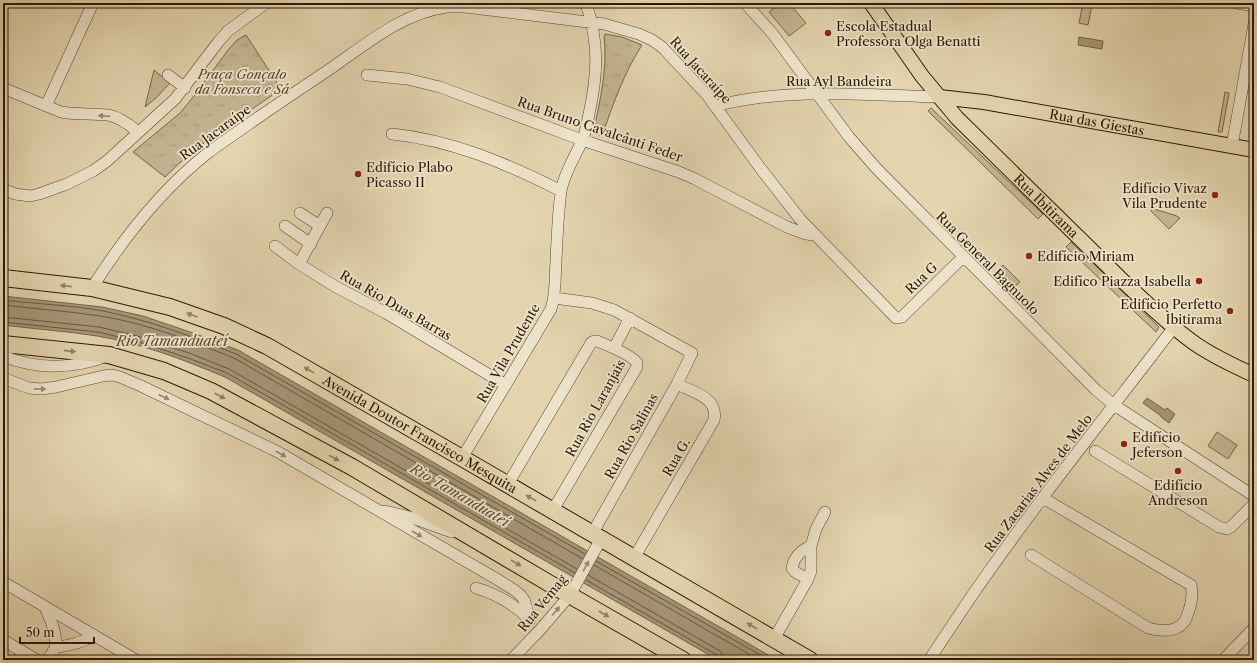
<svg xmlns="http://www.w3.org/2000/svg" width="1257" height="663" viewBox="0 0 1257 663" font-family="'Libre Caslon Text',serif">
  <defs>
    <pattern id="grass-tufts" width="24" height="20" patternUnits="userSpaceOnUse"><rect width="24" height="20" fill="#c4b492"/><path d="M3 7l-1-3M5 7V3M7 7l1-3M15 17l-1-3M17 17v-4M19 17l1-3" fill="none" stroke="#a99a7c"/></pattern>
  </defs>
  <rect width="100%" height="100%" fill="#e3d4ae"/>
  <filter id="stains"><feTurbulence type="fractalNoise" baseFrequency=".005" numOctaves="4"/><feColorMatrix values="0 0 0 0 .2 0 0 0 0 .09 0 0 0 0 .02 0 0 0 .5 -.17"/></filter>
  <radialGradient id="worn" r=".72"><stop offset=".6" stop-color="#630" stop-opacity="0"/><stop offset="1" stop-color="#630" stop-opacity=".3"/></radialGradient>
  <path fill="url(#grass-tufts)" stroke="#78664c" d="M605,34L622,37L642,45C624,73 613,104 602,136L593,133C600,101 608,69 604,36Z
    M246,35L281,89C242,117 199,142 165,177L133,152L180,113L194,96L228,50L237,40Z
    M154,70L170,83L156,98L145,107Z"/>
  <path fill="#c4b492" stroke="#78664c" d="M781,3H789L806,23L789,36L769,12Z
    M1083,3L1092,5L1088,25L1079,23Z
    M1225,92L1229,93L1222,132H1218Z
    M931,108L1043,214L1038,219L928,111Z
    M1151,208L1177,216L1178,217L1180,218L1169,229L1151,211Z
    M1071,242L1159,327L1156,332L1066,247Z
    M1003,265L1020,282L1011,290L994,273Z
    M1217,432L1237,445L1228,459L1208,446Z"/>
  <path fill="#a59475" stroke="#756249" d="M1079,37L1103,41L1102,49L1078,45Z
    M3,296L102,307L143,316L196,334L238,350L777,660H718L225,377C184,360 141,343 97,336C66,331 34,329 3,325Z
    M1147,398L1165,410L1167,408L1175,414L1169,423L1161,417V416L1143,403Z"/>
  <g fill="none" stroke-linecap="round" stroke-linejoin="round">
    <path stroke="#68563e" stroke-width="1" d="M3,300C36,304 71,305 103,311C149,320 193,337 236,354L585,554
      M3,305C35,309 68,311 100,316C146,323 191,341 234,358L583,559
      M3,317L99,327L137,336L189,353L229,369L577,569
      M3,322L98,332L136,341L188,358L227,373L575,573
      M596,561L769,660
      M594,565L759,660
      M588,575L720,651L723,655L724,660
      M586,580L717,655L719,657V660"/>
    <defs>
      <path id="minor" d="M745,3L772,33L849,137L877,169L1096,390L1114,405L1254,496
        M1237,3L1254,6
        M168,75L185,88
        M367,75L407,79L440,87L582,140L679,172L695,179L787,227L806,234L815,235
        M3,88L61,112C77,115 92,113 108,115C120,117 130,125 138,132
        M46,106L93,3
        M715,106C789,87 865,95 939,97
        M392,134C452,140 508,164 561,191
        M1232,146L1254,24
        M3,189L15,194L30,196L39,194L67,184L93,171L107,161L175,99L219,41L228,31L266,3
        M300,213L320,226
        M285,226L311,244
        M275,246L299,264L336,287L386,313L506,385
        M299,264L327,213
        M92,288C124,237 162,189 209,152C248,124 288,97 327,71C364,46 401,13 447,7C453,7 459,7 465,7L604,24L639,34L652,40L662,47L707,95L761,169L800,219L896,318H898L902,317L963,257
        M554,298L592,303L614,310L692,353L677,384L592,534
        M614,348L630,318
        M3,356C37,370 74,369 107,356
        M3,378L29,388L41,389L56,387L103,376L112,375L120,377L141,386L278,452L500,581C518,593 527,594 528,618
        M1095,451L1219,527L1227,529L1231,527L1254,504
        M462,458L551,309C556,294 555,277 556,261C557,238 558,214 561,191C564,173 575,157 582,141C586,132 587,123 589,114C598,73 599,43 586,3
        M508,484L591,343L594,341H597C607,345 632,355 637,363V367L553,510
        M385,511L410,517L452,532
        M1031,555L1148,628C1159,631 1176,633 1184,622C1186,620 1187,616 1188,613C1191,605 1193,594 1191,585L1043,498
        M634,558L714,420C719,398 693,392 677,384
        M808,579L795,572L792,568C794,557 801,550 811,546
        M3,582L136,660
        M476,588C497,594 515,605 530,620
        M45,607C50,619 58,634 55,648C53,652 50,656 48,660
        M774,639L808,579L811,571V546L816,529L825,512
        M3,640L37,660
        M55,648L77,643L95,636
        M511,660L540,630L570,595L601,539
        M929,660C943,639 957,618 971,597C1035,504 1106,416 1174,327
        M1223,660L1254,628"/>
      <g id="major">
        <path id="s1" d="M871,3L922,76L957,118L1125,283C1148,304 1171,327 1197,345C1215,357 1234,366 1254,375"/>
        <path id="s2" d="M939,97L984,102L1254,150"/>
      </g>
      <g id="highway">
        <path id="s3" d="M3,278L92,288L170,307L224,326L267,346L462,458L810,660"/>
        <path d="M3,344L109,355L164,371L211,391L352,467L552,585L683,660"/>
      </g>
    </defs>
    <use href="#minor" stroke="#5a4731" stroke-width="12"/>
    <use href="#major" stroke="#2c1807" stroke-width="16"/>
    <use href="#highway" stroke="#2c1807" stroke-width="18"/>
    <use href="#minor" stroke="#ede3ca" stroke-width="11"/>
    <use href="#major" stroke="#e3d4ae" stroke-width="14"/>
    <use href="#highway" stroke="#e3d4ae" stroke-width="16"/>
  </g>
  <defs><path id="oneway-solid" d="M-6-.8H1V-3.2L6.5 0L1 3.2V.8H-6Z"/></defs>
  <g fill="#968872">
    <use href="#oneway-solid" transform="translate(104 116) rotate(-176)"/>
    <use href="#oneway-solid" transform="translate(40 389) rotate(-1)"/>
    <use href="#oneway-solid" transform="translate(164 397) rotate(25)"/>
    <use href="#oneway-solid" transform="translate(281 454) rotate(29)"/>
    <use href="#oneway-solid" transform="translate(417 534) rotate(30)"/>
    <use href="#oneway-solid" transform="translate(586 566) rotate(-61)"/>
    <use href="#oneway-solid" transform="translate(556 611) rotate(-50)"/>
  </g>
  <g fill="#917f63">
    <use href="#oneway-solid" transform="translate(66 286) rotate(-174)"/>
    <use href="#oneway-solid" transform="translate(192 315) rotate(-160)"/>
    <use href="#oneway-solid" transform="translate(70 351) rotate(6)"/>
    <use href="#oneway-solid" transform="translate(309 370) rotate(-150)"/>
    <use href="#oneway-solid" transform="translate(220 396) rotate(28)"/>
    <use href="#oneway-solid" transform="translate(334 458) rotate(29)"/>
    <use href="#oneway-solid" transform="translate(531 498) rotate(-150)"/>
    <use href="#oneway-solid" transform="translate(516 563) rotate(31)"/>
    <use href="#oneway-solid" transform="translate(604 614) rotate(30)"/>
    <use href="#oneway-solid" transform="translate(752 626) rotate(-150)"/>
  </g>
  <g fill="#8f2418" stroke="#ede3ca" stroke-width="1.5">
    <circle cx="828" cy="33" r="4"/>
    <circle cx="358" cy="174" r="4"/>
    <circle cx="1215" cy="195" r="4"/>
    <circle cx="1029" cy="256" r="4"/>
    <circle cx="1199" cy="281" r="4"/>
    <circle cx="1230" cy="311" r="4"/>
    <circle cx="1124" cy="444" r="4"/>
    <circle cx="1178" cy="471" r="4"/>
  </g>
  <g text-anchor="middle" stroke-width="3.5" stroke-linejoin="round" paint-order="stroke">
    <g font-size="13" fill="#2c1807" stroke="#ede3ca" text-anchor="start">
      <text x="836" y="31">Escola Estadual<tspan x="836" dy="15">Professora Olga Benatti</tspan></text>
      <text x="366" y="172">Edifício Plabo<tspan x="366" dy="15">Picasso II</tspan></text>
      <text x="1207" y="193" text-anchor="end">Edifício Vivaz<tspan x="1207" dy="15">Vila Prudente</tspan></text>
      <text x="1037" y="261">Edifício Miriam</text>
      <text x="1191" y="286" text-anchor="end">Edifíco Piazza Isabella</text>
      <text x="1222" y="309" text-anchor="end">Edifício Perfetto<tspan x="1222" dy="15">Ibitirama</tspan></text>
      <text x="1132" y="442">Edifício<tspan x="1132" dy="15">Jeferson</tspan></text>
      <text x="1178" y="490" text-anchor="middle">Edifício<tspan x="1178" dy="15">Andreson</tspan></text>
    </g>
    <g font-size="13" fill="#2c1807" stroke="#ede3ca">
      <text transform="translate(701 70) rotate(48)" y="5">Rua Jacaraípe</text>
      <text x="839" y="86">Rua Ayl Bandeira</text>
      <text dy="5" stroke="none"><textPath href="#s2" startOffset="160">Rua das Giestas</textPath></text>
      <text transform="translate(600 129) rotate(19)" y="5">Rua Bruno Cavalcânti Feder</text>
      <text transform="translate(215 132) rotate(-36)" y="5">Rua Jacaraípe</text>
      <text dy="5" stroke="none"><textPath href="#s1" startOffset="269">Rua Ibitirama</textPath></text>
      <text transform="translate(988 263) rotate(45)" y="5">Rua General Bagnuolo</text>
      <text transform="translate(921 278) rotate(-44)" y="5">Rua G</text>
      <text transform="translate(396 305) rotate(30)" y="5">Rua Rio Duas Barras</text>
      <text transform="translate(508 353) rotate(-60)" y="5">Rua Vila Prudente</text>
      <text transform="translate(595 408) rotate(-61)" y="5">Rua Rio Laranjais</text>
      <text dy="5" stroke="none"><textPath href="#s3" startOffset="451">Avenida Doutor Francisco Mesquita</textPath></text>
      <text transform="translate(631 436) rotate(-61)" y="5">Rua Rio Salinas</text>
      <text transform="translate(676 457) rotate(-60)" y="5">Rua G.</text>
      <text transform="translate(1038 483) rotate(-53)" y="5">Rua Zacarias Alves de Melo</text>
      <text transform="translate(542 603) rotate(-51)" y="5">Rua Vemag</text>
    </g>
    <g font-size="13" font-style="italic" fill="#5a4731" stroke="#ede3ca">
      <text x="242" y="79">Praça Gonçalo<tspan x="242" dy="15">da Fonseca e Sá</tspan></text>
    </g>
    <g font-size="14" font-style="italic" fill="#5c4a33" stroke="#ede3ca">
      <text x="172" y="346">Rio Tamanduateí</text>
      <text transform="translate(460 495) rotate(30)" y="5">Rio Tamanduateí</text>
    </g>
  </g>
  <rect width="1257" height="663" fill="none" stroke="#e3d4ae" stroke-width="16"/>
  <rect x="4" y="4" width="1249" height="655" fill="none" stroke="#2c1807" stroke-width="2"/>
  <rect x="8" y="8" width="1241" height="647" fill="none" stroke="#2c1807"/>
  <path d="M20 637v6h74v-6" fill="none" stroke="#2c1807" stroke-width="2"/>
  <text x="26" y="637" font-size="12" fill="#2c1807" stroke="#ede3ca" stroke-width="3" paint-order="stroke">50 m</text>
  <rect width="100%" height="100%" filter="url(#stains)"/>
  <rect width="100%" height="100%" fill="url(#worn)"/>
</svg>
